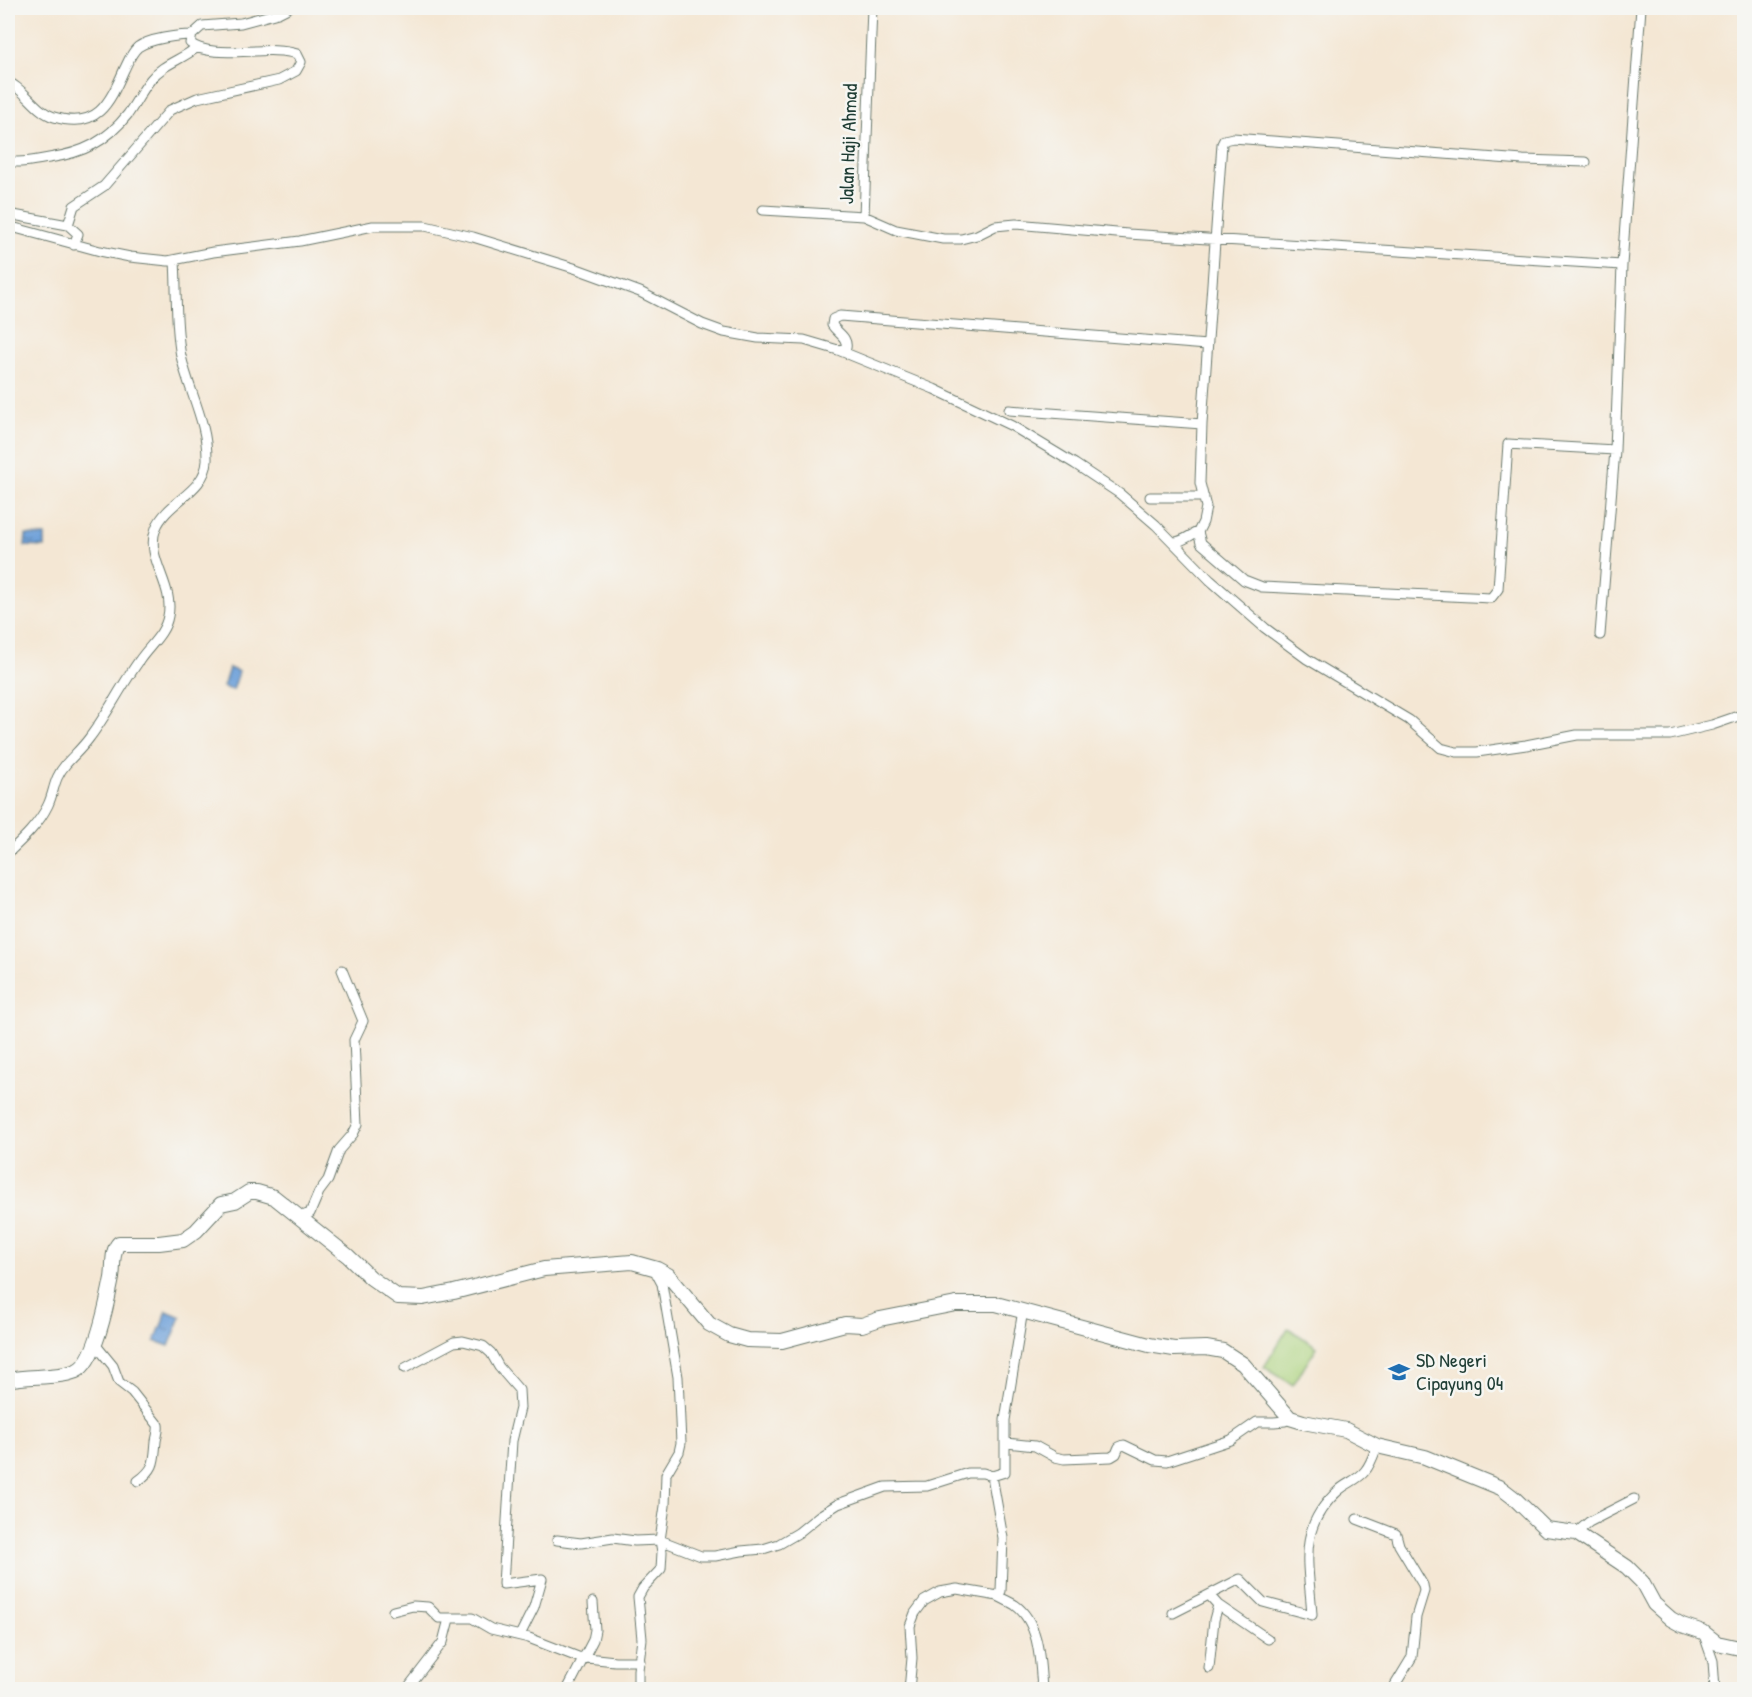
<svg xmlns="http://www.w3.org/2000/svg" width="1752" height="1697" viewBox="0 0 1752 1697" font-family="'Patrick Hand',sans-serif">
  <defs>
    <pattern id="water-ripples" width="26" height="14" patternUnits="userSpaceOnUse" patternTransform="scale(1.5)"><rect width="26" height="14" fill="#6ea0d9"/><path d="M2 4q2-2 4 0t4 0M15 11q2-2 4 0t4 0" fill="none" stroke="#5a84b1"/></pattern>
  </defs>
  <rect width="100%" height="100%" fill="#f6f6f2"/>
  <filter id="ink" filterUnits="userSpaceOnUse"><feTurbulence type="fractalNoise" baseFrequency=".0167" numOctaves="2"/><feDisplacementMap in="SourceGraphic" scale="12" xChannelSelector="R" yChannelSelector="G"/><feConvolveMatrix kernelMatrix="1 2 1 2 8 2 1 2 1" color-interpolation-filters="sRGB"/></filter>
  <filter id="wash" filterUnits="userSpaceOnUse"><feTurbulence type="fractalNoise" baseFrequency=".008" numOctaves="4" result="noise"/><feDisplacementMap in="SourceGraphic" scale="24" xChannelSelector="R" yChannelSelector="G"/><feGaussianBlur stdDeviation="1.35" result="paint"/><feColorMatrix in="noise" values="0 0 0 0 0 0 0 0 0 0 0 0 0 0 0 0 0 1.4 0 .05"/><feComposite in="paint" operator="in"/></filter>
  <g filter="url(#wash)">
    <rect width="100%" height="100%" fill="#f4e7d4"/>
    <path fill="#aad17c" stroke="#648758" stroke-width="1.5" d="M1288,1328L1317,1347L1293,1385L1264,1367Z"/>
    <path fill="url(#water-ripples)" stroke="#466e86" stroke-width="1.5" d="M26,535L45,536V547L25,546Z
      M229,668L239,672L233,690L223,687Z
      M167,1311L181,1317L169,1346L155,1341Z"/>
  </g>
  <g filter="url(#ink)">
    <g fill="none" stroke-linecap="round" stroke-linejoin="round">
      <defs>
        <path id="street" d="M8,82C25,89 36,112 54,117C97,130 109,104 124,70C128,62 131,53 138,47C149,39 178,35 192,35
          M8,161C21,164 35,160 49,158C83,153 106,142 128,114C136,103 142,90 151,79C163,64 181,60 196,48
          M1586,162L1523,160L1233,138L1224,140L1222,144L1202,424L1200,483L1206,507L1203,522L1198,532L1201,543L1244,580L1262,587L1491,598L1498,589L1508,444L1615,450
          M763,210L864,216L872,8
          M8,214L68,225L78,234L74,245
          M864,216L896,230L943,239H961L977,235L995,226L1016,224L1128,234L1622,265
          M68,225L74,206L104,186L170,110L197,98L279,80L296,71L301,62L297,54C268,44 212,61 190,43L192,35L202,26L241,23L278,13L288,8
          M8,226L100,251L130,257L168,261L213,252L300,241L373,226H425L473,237L577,269L640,292L702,324L724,332L758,338L804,340L838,350L934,389L1012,426L1075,464L1120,494L1156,525L1210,580L1265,628L1307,659L1409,720L1441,748L1456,752H1477L1526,745L1577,735H1670L1712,725L1744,714
          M838,350L846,348C848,337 838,334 832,325L833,319L840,316L1207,345
          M1009,410L1202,424
          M1150,497H1204
          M1174,542C1183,542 1189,535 1198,532
          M1600,635L1615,450L1622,265L1641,8
          M8,853C23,839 39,824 48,805C55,790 53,779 66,764C74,755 83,747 90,737C108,713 121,686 139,661C149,646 165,634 168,616C175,585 144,558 156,528C167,501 205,492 207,461C208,423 189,392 181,356C175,325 177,292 175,261
          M300,1217L310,1213L319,1192L328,1180L339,1150L353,1134L358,1124L354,1040L363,1021L342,970
          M95,1344L113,1366L119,1382L132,1392L158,1425C159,1431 157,1435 156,1441C154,1461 156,1468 138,1481
          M405,1368L454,1342L463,1341L483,1346L491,1353L499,1367L519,1390L520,1408L512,1441L503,1584L542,1579L534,1607L520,1635
          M1007,1443L1035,1446L1055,1457L1064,1459L1111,1457L1116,1454L1119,1447L1124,1445L1155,1460L1167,1461L1231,1440L1257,1422H1274L1285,1421L1290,1418
          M1357,1519L1396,1534L1399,1545L1423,1585L1424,1591L1416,1617L1412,1657L1392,1690
          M1576,1533L1589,1522L1634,1499
          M557,1540L581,1543L613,1538L635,1541L660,1540L701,1556H715L741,1551L763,1549L779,1544L798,1533L819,1516L838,1504L885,1487L927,1486L968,1473H983L992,1476
          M1209,1595L1218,1605L1268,1639
          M998,1596C1003,1599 1010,1602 1015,1605C1040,1623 1040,1662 1042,1690
          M393,1611L413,1606L428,1607L439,1618H472L491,1629L529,1638L578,1657L615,1661H640
          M1173,1613L1240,1579L1263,1602L1312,1615C1309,1564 1296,1528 1339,1490C1347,1483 1359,1479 1365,1471C1371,1464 1374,1454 1377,1446
          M1704,1635L1713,1661L1715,1690
          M1209,1668L1214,1620L1218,1605
          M406,1690L443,1642L449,1619
          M567,1690L593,1640L595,1630L593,1602
          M638,1690V1670L642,1639L638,1597L643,1588L661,1569L662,1552L660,1540L665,1506L666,1474L679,1452L681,1443L678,1377L662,1284L653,1267
          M909,1690L912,1658L910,1626L915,1613L924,1601L940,1592L957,1589L998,1596L1001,1591L1003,1538L992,1476L1005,1472V1420L1023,1310"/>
        <path id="secondary" d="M8,1380C30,1375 55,1379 76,1371C96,1363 108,1298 112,1278C114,1267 111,1251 119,1243H159L183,1240L196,1231L221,1204L235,1201L249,1192H257L274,1197L348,1256L371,1278L398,1297L423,1298L454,1292L544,1269L632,1262L657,1269L668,1275L709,1324L729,1335L747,1340L782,1341L845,1324L862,1325L880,1319L956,1304H996L1149,1345L1174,1349L1206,1348L1223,1351L1243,1364L1290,1418L1303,1422L1346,1430L1377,1446L1425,1457L1501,1488L1514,1498L1546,1529L1576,1533L1627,1567L1642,1582L1654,1604L1671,1619L1682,1625L1703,1632L1717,1643L1744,1649"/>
      </defs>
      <use href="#street" stroke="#6a786c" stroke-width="11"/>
      <use href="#secondary" stroke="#6a786c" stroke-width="16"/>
      <use href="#street" stroke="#fff" stroke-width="9"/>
      <use href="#secondary" stroke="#fff" stroke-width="14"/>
    </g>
  </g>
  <defs>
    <symbol id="school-bare" viewBox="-9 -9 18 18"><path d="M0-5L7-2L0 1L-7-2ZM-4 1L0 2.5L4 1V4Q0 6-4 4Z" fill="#1f6fb2" stroke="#f6f6f2" stroke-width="2.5" paint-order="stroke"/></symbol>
  </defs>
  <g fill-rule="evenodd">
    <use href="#school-bare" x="1384" y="1357" width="30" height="30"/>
  </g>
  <g text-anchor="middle" stroke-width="5" stroke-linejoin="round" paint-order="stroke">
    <g font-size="20" fill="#1f3d34" stroke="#f6f6f2">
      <text transform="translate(848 144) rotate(-88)" y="7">Jalan Haji Ahmad</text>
    </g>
    <g font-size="20" fill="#1f3d34" stroke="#f6f6f2" text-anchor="start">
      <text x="1416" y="1367">SD Negeri<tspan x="1416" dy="23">Cipayung 04</tspan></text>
    </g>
  </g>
  <rect width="1752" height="1697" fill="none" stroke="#f6f6f2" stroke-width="30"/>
</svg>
